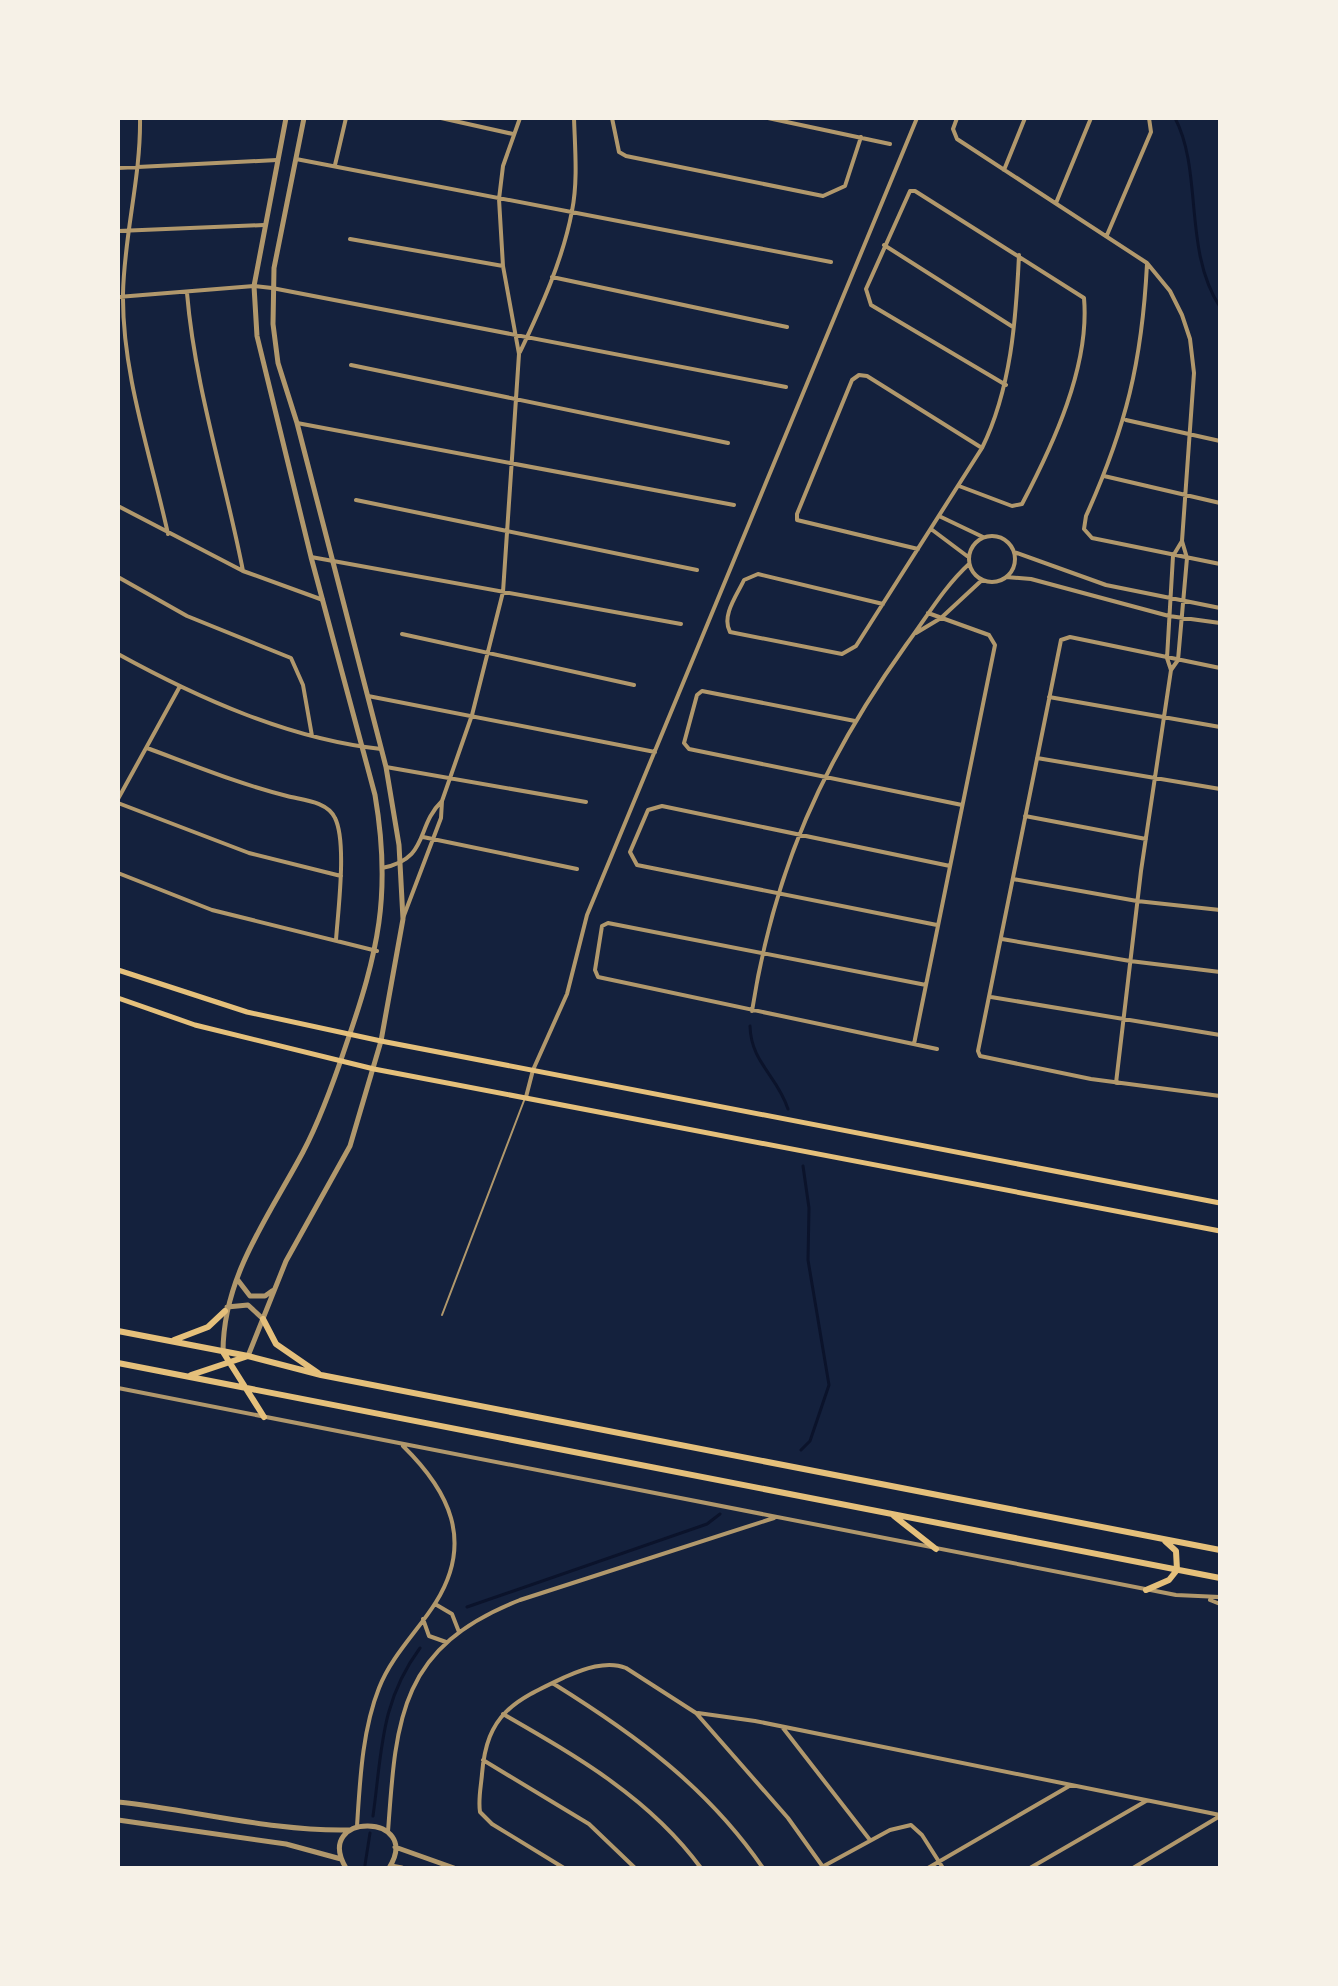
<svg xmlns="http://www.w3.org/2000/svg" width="1338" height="1986" viewBox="0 0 1338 1986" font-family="Lato,sans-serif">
  <rect width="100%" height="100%" fill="#14213d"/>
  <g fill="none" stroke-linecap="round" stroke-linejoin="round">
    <path stroke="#0b132b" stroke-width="3" d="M1175,118C1203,171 1183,251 1220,307
      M750,1026C751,1063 777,1075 788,1109
      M801,1450L810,1441L829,1385L808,1260L809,1208L803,1166
      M467,1607L707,1524L720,1514
      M373,1816C382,1752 380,1702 420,1648
      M365,1865L370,1833"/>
    <path stroke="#b1986c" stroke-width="2" d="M442,1315L525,1098"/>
    <path stroke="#b1986c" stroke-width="4" d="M140,118C141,177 124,235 123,294C122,374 151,456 168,534
      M441,118L513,134
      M612,118L619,152L626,156L823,196L845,186L861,137
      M768,118L890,144
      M957,118L953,129L957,139L1147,263L1170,291L1182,315L1190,339L1194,373L1182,541L1187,558L1178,660L1171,670L1141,871L1116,1083
      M296,159L831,262
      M335,165L346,118
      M118,168L277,160
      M1004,170L1025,118
      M1056,203L1091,118
      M118,231L264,225
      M1107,235L1151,132L1149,118
      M350,239L503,266
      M884,245L1013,327
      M1147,264C1142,362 1126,427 1086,516L1084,529L1092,538L1220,564
      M552,277L787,327
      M187,293C195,388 225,478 243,571
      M118,297L254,286L272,288L786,387
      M520,352C541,308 563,259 572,211C578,181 575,149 574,118
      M351,365L728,443
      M1126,420L1220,441
      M297,423L734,505
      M1104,476L1220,503
      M959,486L1012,506L1022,504C1053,445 1090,366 1084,298L915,191H910L866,289L871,305L1006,385
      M356,500L697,570
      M118,506L243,571L323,600
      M939,516L983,537
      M931,529L967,556
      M969 559a23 23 0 1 1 46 0a23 23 0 1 1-46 0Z
      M918,549L797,520V514L852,380L859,375L867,376L982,448
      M1014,552L1106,585L1220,608
      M311,557L681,624
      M118,577L187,616L291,658L303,685L312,736
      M1006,577L1031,579L1169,616L1220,623
      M883,604L758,574L744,580C737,595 721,616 730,632L842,654L856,646L982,448C1011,389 1016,320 1019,255
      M916,633L941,618L982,580
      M402,634L634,685
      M118,654C198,698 289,739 381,749
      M1220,668L1070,637L1061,640L978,1051L980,1056L1091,1079L1220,1096
      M1171,670L1167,658L1173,556L1182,541
      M368,696L655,752
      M1049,697L1220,727
      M855,721L702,691L697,695L684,743L689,749L962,805
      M147,748C193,765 239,784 287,796C302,800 327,801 335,818C347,842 338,911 336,940
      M1037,758L1220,789
      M386,767L586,802
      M118,799L179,688
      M118,803L249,853L341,876
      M1025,816L1146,839
      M423,837L577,869
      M382,868C430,859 415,827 442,801
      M118,873L212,910L377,951
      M1013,879L1137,901L1220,910
      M403,918L441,818L442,801L472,715L503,592L519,354L503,266L499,199L503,166L520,118
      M937,925L637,865L630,852L648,810L662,806L950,866
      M1002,939L1130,961L1220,972
      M926,985L608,923L602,926L595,970L598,977L937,1049
      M991,997L1220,1035
      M752,1011C774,870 823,761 906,645C927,617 943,588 969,564
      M914,1044L995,645L989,635L928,613
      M526,1097L533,1070L567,994L587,915L917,118
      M118,1388L1176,1595L1220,1597
      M1210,1600L1220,1604
      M435,1604L452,1614L459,1632
      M423,1619L429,1636L446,1642
      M554,1684C636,1735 708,1788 763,1868
      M698,1713L755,1721L1220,1815
      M503,1714C576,1756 650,1798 701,1868
      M783,1728L870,1840
      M483,1760L589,1824L635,1868
      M357,1826C360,1781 362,1731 379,1688C392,1655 418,1631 436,1602C474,1541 449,1491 403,1446
      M388,1832C396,1717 400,1647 520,1600L774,1518
      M822,1867L890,1830L911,1825L922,1835L943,1868
      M564,1868L492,1824L480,1812C478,1799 481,1787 482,1774C487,1713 514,1701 565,1677C583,1669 607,1660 626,1668L696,1713L788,1818L823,1867
      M928,1868L1071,1785
      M1030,1868L1146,1801
      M1133,1868L1220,1816"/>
    <path stroke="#b1986c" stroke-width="5" d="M237,1279L250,1296H265L272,1291
      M227,1307L248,1305L262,1318
      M223,1352C223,1276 269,1216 303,1152C321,1118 334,1081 346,1045C378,953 392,894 375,795L311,557L257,336L254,286L286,118
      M248,1356L286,1261L350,1146L381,1041L403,919L399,845L386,767L297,423L278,363L273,324L274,268L304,118
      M118,1802C194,1810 274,1832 350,1830
      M118,1820L286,1844L341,1859
      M395,1847L454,1868
      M391,1866L402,1868
      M346,1868C312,1811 424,1813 389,1868"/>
    <path stroke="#e5c07b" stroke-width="5" d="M118,970L247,1012L381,1041L1220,1203
      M118,998L195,1025L374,1069L1220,1231"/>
    <path stroke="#e5c07b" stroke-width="6" d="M263,1319L276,1344L318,1373
      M118,1331L248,1356L321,1375L1220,1550
      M174,1340L208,1327L225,1311
      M223,1352L264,1417
      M118,1363L1220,1578
      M191,1375L248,1356
      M894,1516L936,1549
      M1146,1590L1169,1580L1177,1570L1176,1551L1165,1541"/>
  </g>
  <rect width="1338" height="1986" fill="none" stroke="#f6f1e7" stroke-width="240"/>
</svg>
